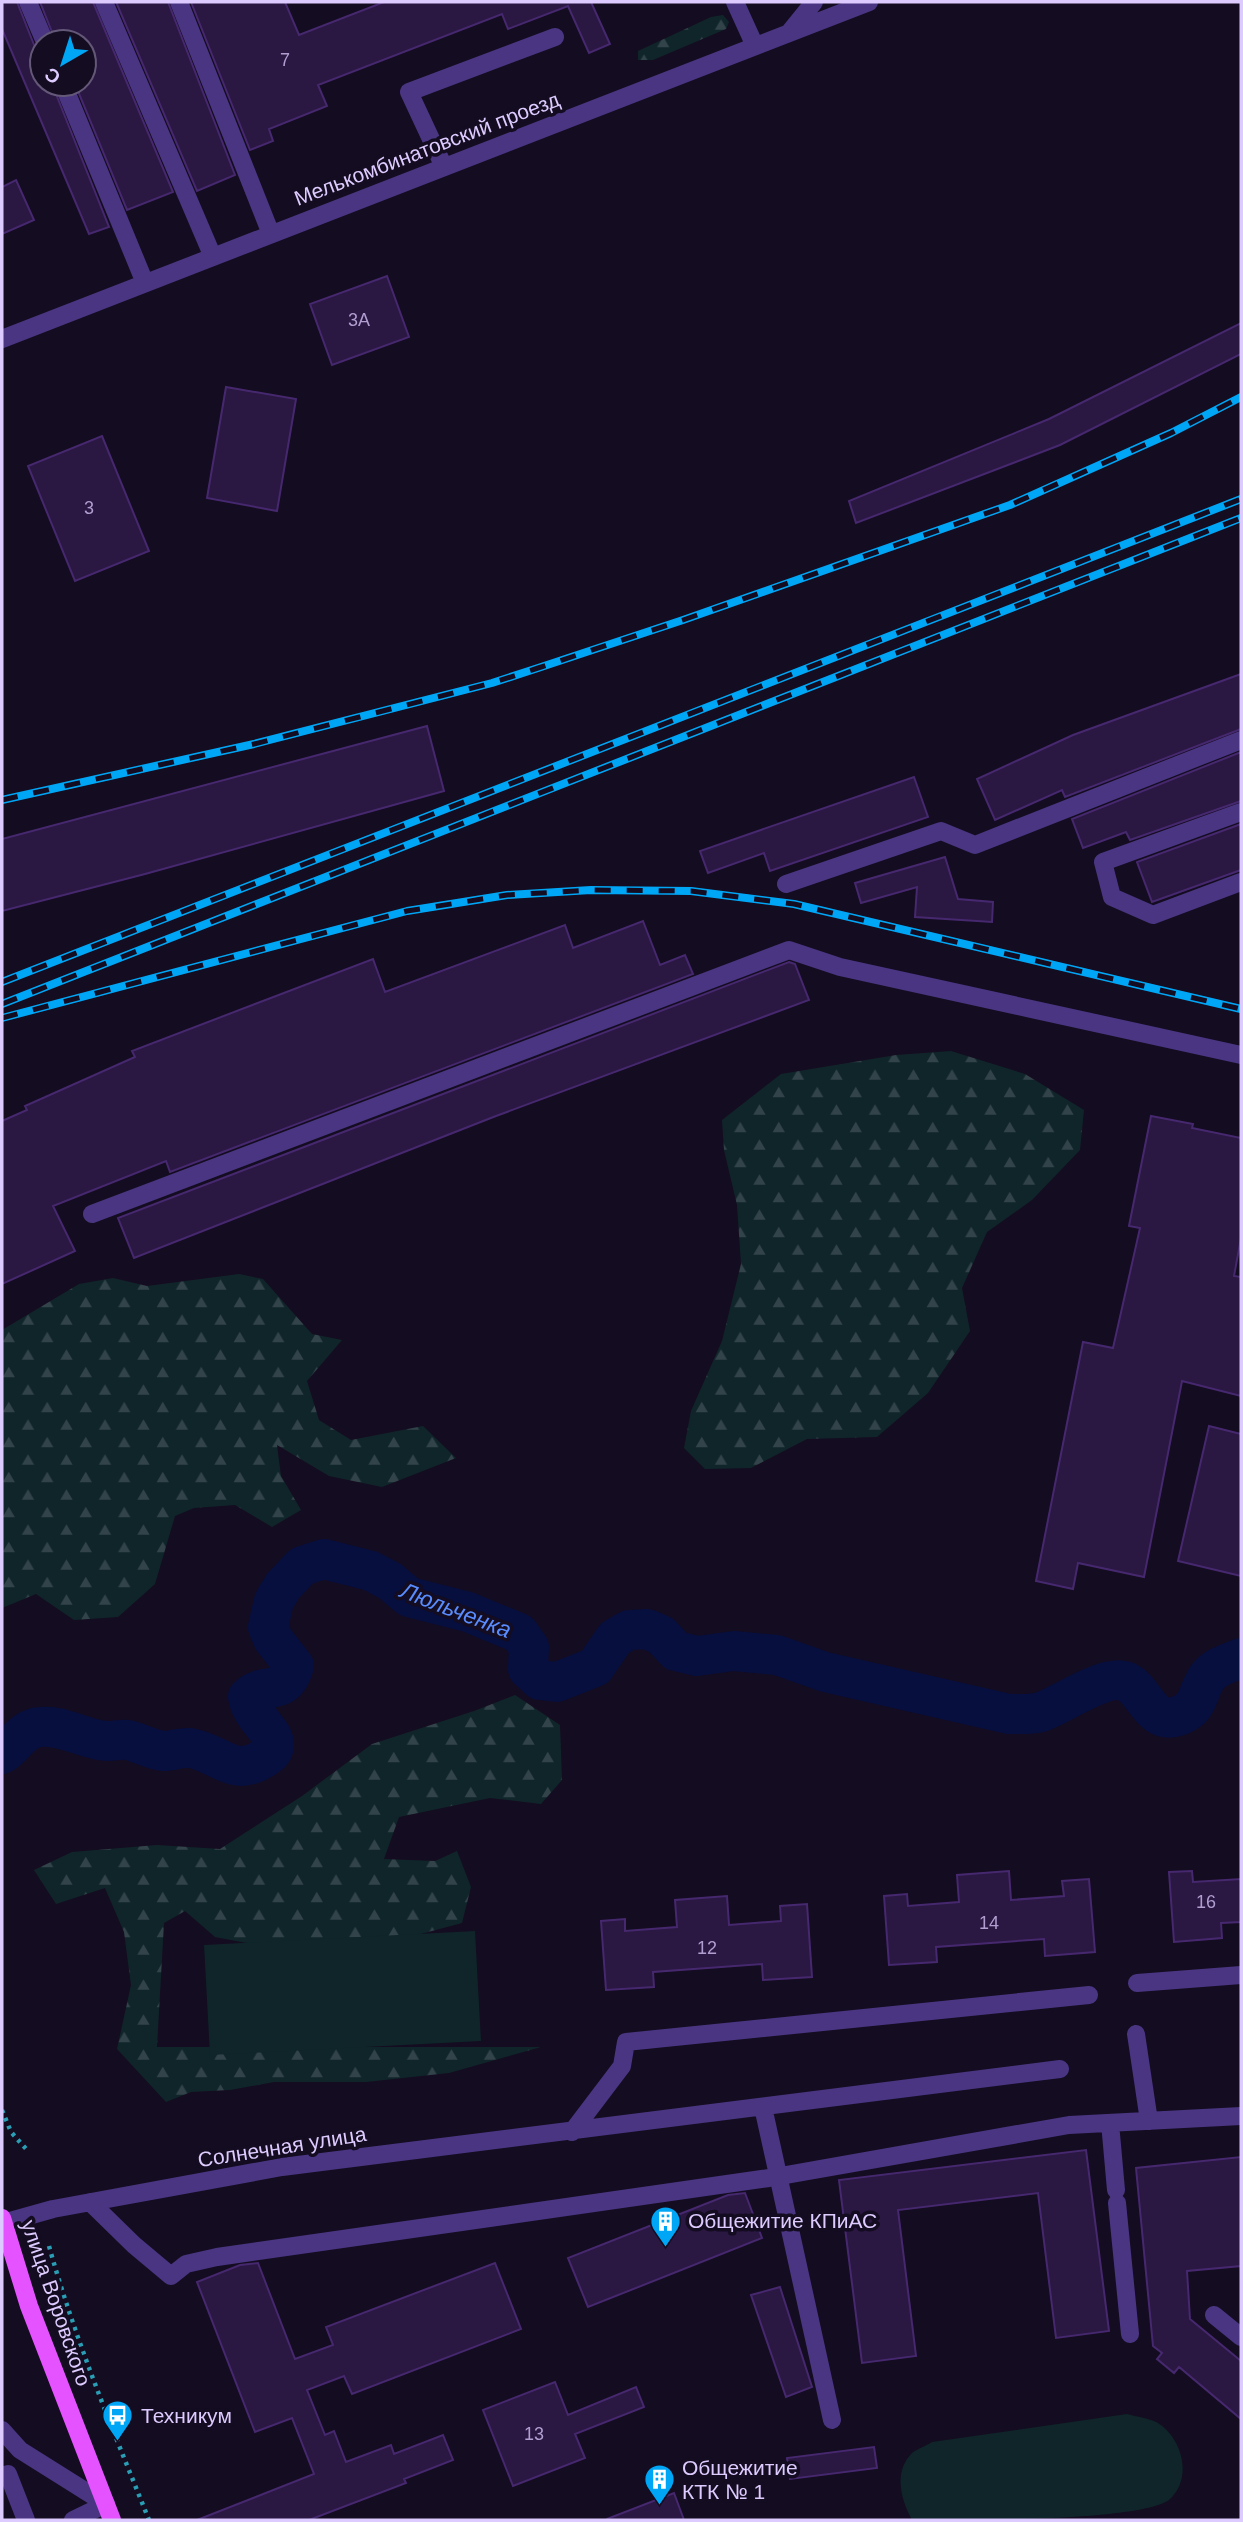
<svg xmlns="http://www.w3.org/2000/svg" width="1243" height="2522" viewBox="0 0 1243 2522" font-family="Arial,sans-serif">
  <defs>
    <pattern id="forest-firs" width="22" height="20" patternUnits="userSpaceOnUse" patternTransform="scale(1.75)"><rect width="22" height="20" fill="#0f252a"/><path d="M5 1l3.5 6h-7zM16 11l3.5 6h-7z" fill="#32434a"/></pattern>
  </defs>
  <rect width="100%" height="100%" fill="#140c20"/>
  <path fill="url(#forest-firs)" d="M723,15L729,22L726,29L653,60H638V51L711,17Z
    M951,1051L1025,1074L1084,1110L1080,1150L1032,1200L987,1232L962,1288L970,1331L928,1393L877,1437L807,1439L751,1468L705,1469L684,1448L691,1411L722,1341L741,1264L737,1205L724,1150L722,1120L781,1074L896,1055Z
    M239,1274L263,1279L312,1334L342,1340L307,1381L319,1420L351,1440L423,1426L456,1458L382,1487L329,1476L277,1445L281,1476L301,1510L272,1527L235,1505L194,1508L175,1516L155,1584L118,1617L74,1620L36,1594L2,1608V1330L79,1284L113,1278L147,1286Z
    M515,1695L560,1725L562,1780L541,1804L490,1798L399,1817L384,1859L435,1861L457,1851L471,1887L462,1923L387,1943L257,1945L215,1937L185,1911L164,1923L157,2047H541L449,2073L366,2082H274L230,2090L191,2092L166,2102L117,2049L131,1985L124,1932L105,1888L56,1904L34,1870L72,1852L157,1845L220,1849L302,1796L372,1744L474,1711Z"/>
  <path fill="#0f252a" d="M475,1931L481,2041L210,2055L204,1945Z
    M1127,2414C1137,2417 1149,2418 1158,2423C1183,2439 1193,2479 1169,2500C1137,2522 961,2520 912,2520C901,2500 893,2472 912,2453C917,2449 926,2446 932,2442Z"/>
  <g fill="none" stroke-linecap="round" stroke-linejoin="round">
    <path stroke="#070f3e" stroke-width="40" d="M2,1754C16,1745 22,1729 40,1727C62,1724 85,1740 107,1741C114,1741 122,1739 128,1740C141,1743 151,1750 164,1751C173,1751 181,1747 190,1748C219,1752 233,1779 264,1758C269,1755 273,1753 274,1746C276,1732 252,1719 248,1697C266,1680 285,1698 294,1666L273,1639L268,1627L274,1601L283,1586L302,1566L324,1559L371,1571L390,1581L409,1597L468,1612L519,1633L529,1647L528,1669L540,1680L557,1682L595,1667L615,1638L629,1630L647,1629L661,1635L676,1651L697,1656L734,1651L777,1655L825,1672L1009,1714C1019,1714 1031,1715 1041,1712C1061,1705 1104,1675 1124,1681C1145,1687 1149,1726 1178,1716C1202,1708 1196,1690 1209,1675C1217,1666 1230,1663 1241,1658"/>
  </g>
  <path fill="#2a1742" stroke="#46286f" stroke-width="2" d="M2,2H17L42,65V84H52L109,227L89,234L2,29Z
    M40,2H93L173,192L127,210L75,84H84V42H56Z
    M116,2H168L235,175L197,191Z
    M191,2H285L299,35L384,2H591L610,44L589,53L568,6L508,29L502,14L318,85L327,106L269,129L273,141L250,150Z
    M16,180L34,220L2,234V187Z
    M387,276L409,337L332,365L310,304Z
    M1241,323V354L1060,445L856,523L849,501L1049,419Z
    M226,387L296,399L277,511L207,498Z
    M102,436L149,551L75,581L28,466Z
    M1241,674V729L1065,797L1062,790L995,820L977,779L1073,735Z
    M427,726L444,791L145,874L2,911V839Z
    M1241,752V801L1130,840L1126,832L1083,848L1072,819Z
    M914,777L928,817L770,871L764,853L708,873L700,851Z
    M1241,824V870L1152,902L1137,862Z
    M945,857L958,899L993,902L992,922L915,917L917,887L861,903L855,883Z
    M643,921L660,965L685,955L693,974L170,1172L166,1161L53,1206L75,1251L2,1284V1121L27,1110L25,1106L135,1057L132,1051L373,959L385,992L565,925L573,948Z
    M789,962L795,964L809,1000L496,1116L134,1258L118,1218Z
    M1151,1116L1193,1124L1192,1128L1241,1138V1238L1234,1276L1241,1277V1396L1182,1381L1144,1577L1078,1563L1073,1589L1036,1581L1083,1342L1113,1348L1140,1228L1129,1226Z
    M1209,1426L1241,1434V1576L1178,1561Z
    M1009,1871L1011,1900L1064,1896L1062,1881L1089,1879L1095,1952L1045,1956L1044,1939L936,1947L937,1962L889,1965L884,1896L907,1894L908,1906L959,1902L957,1875Z
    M1192,1871L1193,1882L1241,1879V1922L1221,1923L1222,1938L1174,1942L1169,1872Z
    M727,1896L729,1925L781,1921L780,1906L807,1904L812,1977L763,1980L762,1964L653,1972L654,1987L606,1990L601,1921L625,1919V1931L677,1927L675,1900Z
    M1086,2150L1109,2331L1056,2338L1038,2193L898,2210L916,2356L862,2363L839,2180Z
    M1241,2157V2266L1187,2271L1190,2319L1241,2361V2419L1179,2367L1174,2373L1157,2359L1162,2353L1153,2346L1136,2168Z
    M745,2193L762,2238L588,2307L568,2258L728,2195Z
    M258,2263L295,2359L333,2345L326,2327L495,2263L521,2329L352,2394L344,2376L307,2390L325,2435L334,2431L346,2462L391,2445L394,2454L443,2435L453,2460L404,2479L406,2483L309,2520H197L314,2474L292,2418L255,2432L197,2282L240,2265Z
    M780,2287L812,2387L786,2397L751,2295Z
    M555,2382L568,2415L636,2387L644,2407L575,2434L585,2458L513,2486L483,2410Z
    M874,2447L877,2468L790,2479L787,2458Z
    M674,2493L684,2520H607V2519Z"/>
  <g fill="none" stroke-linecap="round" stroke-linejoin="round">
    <path stroke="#299eb5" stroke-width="4.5" stroke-dasharray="3.5 5" stroke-linecap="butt" d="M2,2110L11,2132L27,2150
      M49,2246C75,2340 113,2430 149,2520"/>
    <path stroke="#493581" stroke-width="18" d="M28,2L45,42
      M104,2L213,257
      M179,2L271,234
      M735,2L755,46
      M789,33L814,2
      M63,84L145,283
      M444,167L409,92L555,37
      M2,339L869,2
      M1241,812L1103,862L1112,897L1153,915L1241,882
      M786,884L941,831L975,845L1241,740
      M92,1214L789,950L840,967L1241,1055
      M1137,1983L1241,1975
      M1136,2034L1149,2121
      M763,2107L832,2420
      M1110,2123L1116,2190
      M572,2132L622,2066L626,2042L1089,1995
      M90,2202L134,2245L171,2276L186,2264L217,2257L769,2178L1069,2125L1241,2116
      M1117,2203L1130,2334
      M3,2223L53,2209L282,2167L1060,2069
      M1214,2315L1241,2337
      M2,2430L20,2450L106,2504
      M2,2476L8,2474L26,2520
      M73,2520L106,2504"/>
    <path stroke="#e552ff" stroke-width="18" d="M2,2218L29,2306L112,2520"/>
    <defs>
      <path id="rail" d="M2,800L254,744L492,683L538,668L683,620L1010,505L1171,433L1241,397
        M2,982L1241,499
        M2,1004L1241,518
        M2,1018L407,911L507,895L591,890L691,891L794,904L1241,1009"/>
    </defs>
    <use href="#rail" stroke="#00a6f6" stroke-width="8"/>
    <use href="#rail" stroke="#140c20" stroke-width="5" stroke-dasharray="16" stroke-linecap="butt"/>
  </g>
  <defs>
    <symbol id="building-pin" viewBox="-11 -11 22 30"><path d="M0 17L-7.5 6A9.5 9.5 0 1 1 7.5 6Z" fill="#00a6f6" stroke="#140c20"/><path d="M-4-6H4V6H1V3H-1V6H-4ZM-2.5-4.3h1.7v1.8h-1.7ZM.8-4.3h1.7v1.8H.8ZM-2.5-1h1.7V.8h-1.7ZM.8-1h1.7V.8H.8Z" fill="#fff"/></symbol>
    <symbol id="bus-pin" viewBox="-11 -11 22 30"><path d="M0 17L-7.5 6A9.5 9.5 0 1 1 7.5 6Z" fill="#00a6f6" stroke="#140c20"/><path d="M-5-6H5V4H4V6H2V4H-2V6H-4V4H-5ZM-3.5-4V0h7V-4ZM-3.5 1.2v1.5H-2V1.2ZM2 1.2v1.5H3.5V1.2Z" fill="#fff"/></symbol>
  </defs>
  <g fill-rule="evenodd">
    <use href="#building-pin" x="648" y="2204" width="35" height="47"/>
    <use href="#bus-pin" x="100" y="2398" width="35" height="47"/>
    <use href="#building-pin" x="642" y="2462" width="35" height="47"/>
  </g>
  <g text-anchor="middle" stroke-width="7" stroke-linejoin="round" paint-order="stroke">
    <g font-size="18" fill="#b09ed0">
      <text x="285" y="66">7</text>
      <text x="359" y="326">3А</text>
      <text x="89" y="514">3</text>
      <text x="1206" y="1908">16</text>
      <text x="989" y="1929">14</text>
      <text x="707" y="1954">12</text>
      <text x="534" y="2440">13</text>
    </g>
    <g font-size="21" fill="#ddcbff" stroke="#140c20">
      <text transform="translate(427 149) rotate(-21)" y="7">Мелькомбинатовский проезд</text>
      <text transform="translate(282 2147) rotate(-9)" y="7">Солнечная улица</text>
      <text transform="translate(56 2303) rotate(71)" y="7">улица Воровского</text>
    </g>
    <g font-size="21" fill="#ddcbff" stroke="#140c20" text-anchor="start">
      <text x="688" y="2228">Общежитие КПиАС</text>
      <text x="141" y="2423">Техникум</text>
      <text x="682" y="2475">Общежитие<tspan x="682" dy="24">КТК № 1</tspan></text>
    </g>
    <g font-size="23" font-style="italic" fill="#598dff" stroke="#140c20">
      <text transform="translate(456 1610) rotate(21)" y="8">Люльченка</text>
    </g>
  </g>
  <rect width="1243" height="2522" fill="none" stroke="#ddcbff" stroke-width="7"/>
  <g transform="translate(63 63) rotate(219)"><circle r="33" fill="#140c20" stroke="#645879" stroke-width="2"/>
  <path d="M0-5L12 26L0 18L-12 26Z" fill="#00a6f6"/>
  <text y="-10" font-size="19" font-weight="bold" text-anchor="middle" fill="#ddcbff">С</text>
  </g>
</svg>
